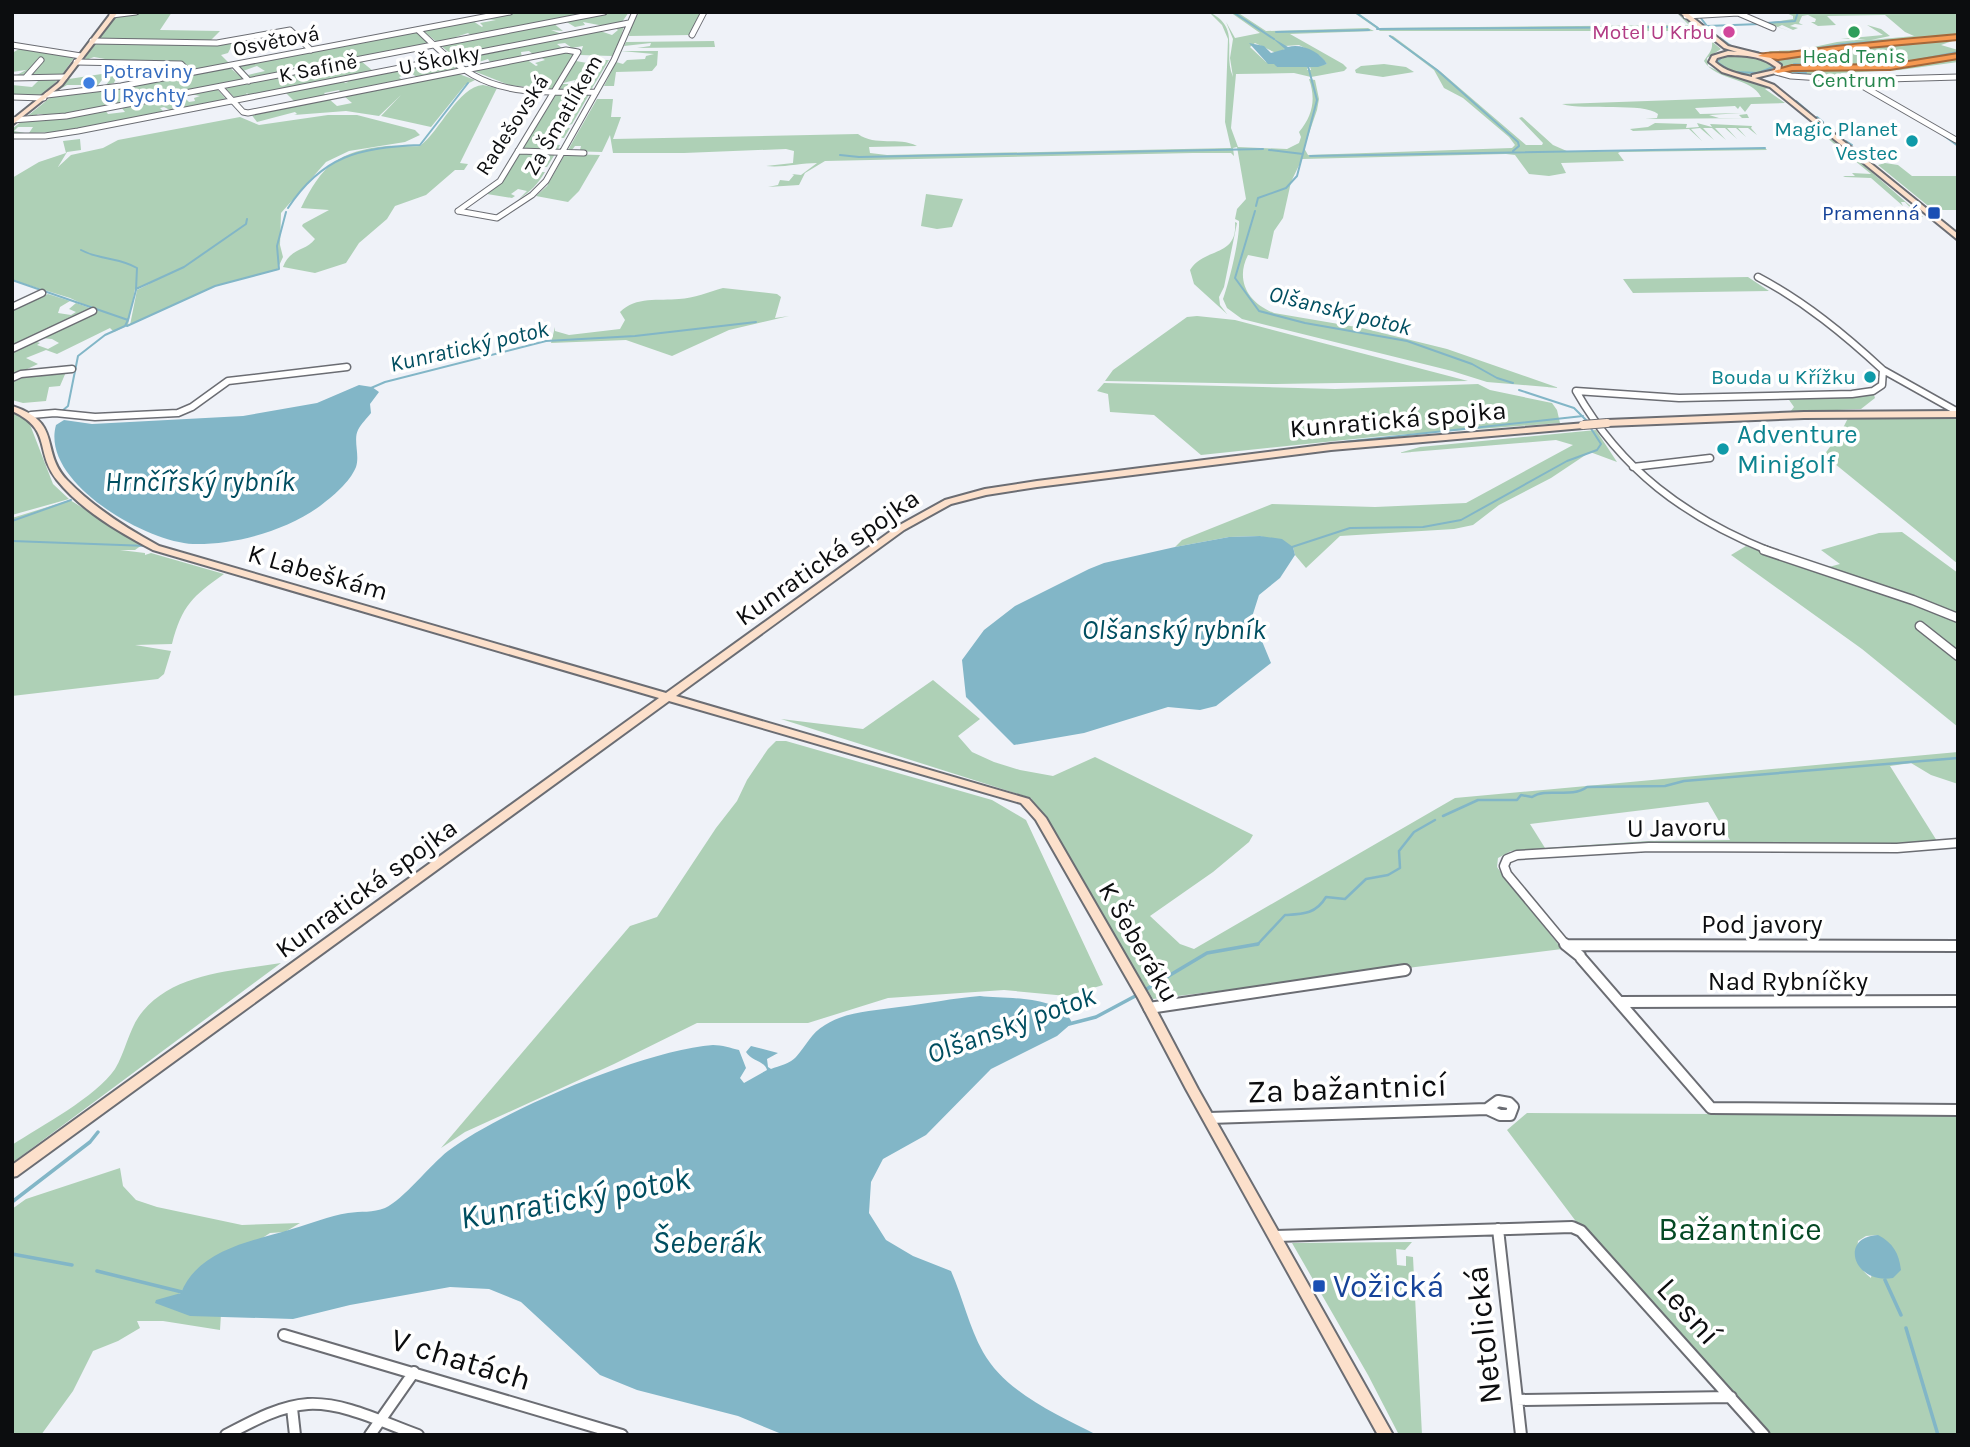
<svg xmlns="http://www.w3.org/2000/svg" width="1970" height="1447" viewBox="0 0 1970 1447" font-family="Karla,sans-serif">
  <rect width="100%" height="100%" fill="#eff2f8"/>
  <path fill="#aed0b6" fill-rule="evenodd" d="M141,12H172L160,30L220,31L210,41L99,39L116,16Z
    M517,12H599L473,37L468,33L456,37L458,40L438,43L422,30L473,21L482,27L483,26L480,23L496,20L483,19Z
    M610,12H629L622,22L604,26L583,22L585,25L575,27L565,21Z
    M640,12H702L690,35L629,36L632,22Z
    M1209,12C1242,28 1222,51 1233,77L1230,58L1233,39L1226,22L1235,38L1260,33L1230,12H1237L1266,31L1368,28L1374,31L1290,34L1343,64L1347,68L1344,71L1311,77L1294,73L1236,74L1231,128L1238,147L1287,149L1299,143L1301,137L1299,132C1313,115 1316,99 1309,79L1315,80L1319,99L1317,110L1304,148L1308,155L1512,148L1515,145L1509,137L1463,98L1444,88L1434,70L1388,35L1393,36L1441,72L1526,145H1542L1543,143L1519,118L1522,117L1553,145L1569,152L1765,148L1767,150L1620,152L1618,153L1624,161L1561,163L1566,173L1549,176L1529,174L1515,155L1506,154L1302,159L1291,182L1283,218L1274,231L1268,259L1248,255C1235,280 1248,303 1274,313L1362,328L1447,349L1559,388L1487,382L1452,371L1242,319L1227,308L1223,299C1229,282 1240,239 1239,221L1235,219L1237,209L1246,199L1237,147L1233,148L1234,156L1231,153H1193L825,161L805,173L799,185L768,187L778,185L780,180L789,181L794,175L792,174L801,175L817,163C801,163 782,168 766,166L793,163L794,151L786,149L684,153H613L610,135L602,152L567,151L580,150L581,146H575L572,150H568L597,99H613L611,117H621L613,139L858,134C876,147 898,136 917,146L869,147L870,153L887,155L1231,148L1225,122L1228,39L1222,25ZM1255,43L1276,53L1285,49V46L1299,45L1320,56L1327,64L1310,67L1311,70H1307L1308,67H1277L1276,64L1266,62L1250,47Z
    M1353,12H1357L1378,27V28L1689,25L1676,12L1721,49L1707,58L1708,66L1724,74L1766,85L1769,88L1765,89L1785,103L1751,104L1745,112L1740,106L1738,109L1735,106L1695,108L1700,114L1742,113L1709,115L1719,118H1742L1739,115L1747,114L1749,118L1645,119L1657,118L1658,114C1644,102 1585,111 1562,104L1761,97C1751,77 1716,81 1704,61C1708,54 1713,51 1712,42L1703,35L1692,31H1380Z
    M1784,12H1958V36L1843,46L1786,55H1764L1770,51L1800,50L1837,42L1866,39H1841L1883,35L1867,25L1881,29L1890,36L1871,40L1914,36L1905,32L1885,15L1827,16L1836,25L1818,26L1811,22H1815L1816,19L1808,15L1802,16L1799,23L1803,25L1795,24L1790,26L1798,28L1793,30L1782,25L1778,27L1790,31L1765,23L1793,19V16Z
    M553,23L563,31L551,30L562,34L452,55L440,45Z
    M624,26L620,40L612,56L580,55L583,46L572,48L565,43L557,44L562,48L561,50L534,55L529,51L521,52L522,58L490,62L488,59L479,62L476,60L463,64L457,59L600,31L612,35L618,30L615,28Z
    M416,31L432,45L295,70L294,67L282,69L284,73L252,79L248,75L265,71L257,66L243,71L238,65Z
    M1958,39L1941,45L1958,50V55L1905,65L1784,67L1775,59L1852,48Z
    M234,41L228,53L221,55L230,64L193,72L184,63L102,61L105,59L94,57L83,61L96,43L229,44Z
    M714,41L715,47L637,48L650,46L651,43L624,46L626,42Z
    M21,48L74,58L61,76H15L26,70L12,72V53Z
    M567,51L575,53L552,90L509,85L471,70L526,59L536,66L538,65L535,63L545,60L540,57L529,59Z
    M621,51H658L657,65L652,71L616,72L614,86H604L616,62L623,64L627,60L645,59L646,56L654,54Z
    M1729,55L1760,57L1774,64V68C1761,79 1727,76 1716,62Z
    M1958,58V62L1900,70L1840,73L1846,77L1793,74L1785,71L1797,68L1887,69Z
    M451,60L462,70L418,78L411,73L399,77L403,81L342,94L339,90L324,93L327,97L296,103L285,92L343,81L345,83L348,82L347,80Z
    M589,60H609L591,90H559L562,84H587L574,83L575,80L563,83L576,61L587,63Z
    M361,61L373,71L251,95L246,93L248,96L235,98L224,87Z
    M1384,64L1406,67L1414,72L1383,77L1356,73L1355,70L1361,66Z
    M229,67L245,80L66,115L41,117L43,114H38L32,118H25L51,97L94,92Z
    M108,73L179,74L138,75L116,78L114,83L106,85L109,81H105L107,77H104L96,88L80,90L83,85H67L55,92L69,79Z
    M459,74L475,80L465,85L431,127L381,116L401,95L379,116L346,111L294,115L297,114L295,112L257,122L251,114L329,99L337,106L352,103L344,96Z
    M41,78L58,80L41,96H12V85L32,87Z
    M483,85L497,88L460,163L468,164L464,170H455L426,195L395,206L387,219L359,243L346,263L315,273L283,267C291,247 305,252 315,239L302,226L303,224L329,210L301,208C322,165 338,151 387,146C398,145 409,147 420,146C440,131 458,87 483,85Z
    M217,89L227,100L172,111L164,107L160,108L164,112L60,132L29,133L33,127H18L14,131L25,133H12V129L22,121L105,110L108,114L125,112L121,107L183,95L175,99L178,101L186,99L189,102L195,101L194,98L200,96L190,94Z
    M557,93H590L572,124L563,127L570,128L564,138H552L548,144L560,145L557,151L522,150Z
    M328,115H357L415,130L420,135L405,142L349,151L326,162L281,213L280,245L283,257L277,270L218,285L130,325L137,290L151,283L135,289L128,325L114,332L110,328L57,354L46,350L26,358L38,364L12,376V352L38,340L37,342L40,343L37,345L48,349L59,343L52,339L41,338L98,311L70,298L12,280V178L39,162L66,153L63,141L80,139L81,150L67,152L58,167L71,155L103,148L118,140L240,117L259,125Z
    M1655,123L1687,124L1686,128L1699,127L1697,123L1712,127L1710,124L1752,126L1751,128L1757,135L1748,128H1738L1746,137L1736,128H1727L1737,139L1725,128H1715L1726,140L1712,128H1703L1714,140L1700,128L1691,129L1702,141L1689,129L1633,131L1630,129L1648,127Z
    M1815,128L1844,148L1923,217H1919L1905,202H1901L1903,206L1871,178L1845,177L1843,176H1855L1852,173L1871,174Z
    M520,153L555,154L547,167H527L531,168L529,172H545C538,184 530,192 519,199L527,191L518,189L511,194L515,196L512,198L487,194L500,184Z
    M565,154L600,155L579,191L568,202L536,196L547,186Z
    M1885,163L1898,165L1912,176H1958V210H1941L1927,205L1878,165Z
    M926,194L963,199L952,227L937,229L921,226Z
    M1235,222L1237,223L1224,287L1219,297L1220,305L1227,314L1194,284L1190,270C1204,247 1238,258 1235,222Z
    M1748,277L1769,291L1633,293L1623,279Z
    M723,288L777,294L781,297L775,318L789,316L729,330L672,356L626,340L551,343L555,327V331L569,335L620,329L625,320L620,312C636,296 659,301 679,299C694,298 709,292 723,288Z
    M48,294L70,301L60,307L58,313L71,315L76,312L69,309L76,303L90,308L12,345V310Z
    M1197,316L1235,320L1468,381L1276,384L1105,381L1113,370L1187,317Z
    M66,372L60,386L49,387L46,401L23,403L12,400V381L22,376Z
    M1104,383L1335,389L1478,384L1490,390L1552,403L1557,410L1560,423L1383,436L1201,455L1154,415L1110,412L1108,394L1097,391Z
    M1873,392L1875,398L1861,409L1790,412L1794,407L1787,397Z
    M12,411L29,422L53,484L69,499L12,515Z
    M1958,417V564L1824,455L1841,432L1848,418Z
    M1596,430L1617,462L1590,452L1551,478L1499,505L1473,525L1454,529L1340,536L1306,568L1295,555L1293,547L1260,536L1229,537L1175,547L1182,540L1272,504L1375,507L1466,503L1573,445L1556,440L1399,453L1420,447Z
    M70,500L142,545L135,550H120L145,553V555L151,553L224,574C193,596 182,605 172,644L135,645L171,651L164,674L158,679L12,696V518Z
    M1902,532L1958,573V616L1825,568L1840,564L1821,550L1879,533Z
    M1746,546C1816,573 1890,589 1958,621V727L1862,649L1731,555Z
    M933,680L980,719L958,736L972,752L994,762L1020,770L1053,776L1095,757L1253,835L1249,842L1213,872L1150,916L1180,944L1194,949L1455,798L1958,752V784L1931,775L1911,763L1890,766L1937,841L1890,844L1646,843L1511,851L1498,858L1497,867L1505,878L1562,949L1153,999L1031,798L781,719L863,729ZM1708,802L1730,840L1648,841L1545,848L1530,824Z
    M776,741H786L992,800L1026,820L1103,985L1067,996L1004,990L888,998L808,1023H697L614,1064L465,1132L441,1148L630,926L657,917L716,828L737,801L747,780L768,749Z
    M281,963L12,1163V1145C41,1126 96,1097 115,1069C126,1051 129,1027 143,1011C176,972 234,971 281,963Z
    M1720,1110H1958V1435H1769L1584,1232L1507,1130L1527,1113L1715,1114ZM1878,1235L1871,1278C1857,1267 1856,1258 1858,1241L1866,1236Z
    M120,1168L123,1186L136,1200L157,1207L242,1225L300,1223L285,1232L270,1233L181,1291L174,1303L221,1314L220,1330L163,1321H137L140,1328L118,1341L93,1351L73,1391L41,1435H12V1209L26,1199Z
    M1412,1242L1405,1250L1396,1249L1397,1265L1406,1266V1256L1413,1257L1422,1435H1399L1368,1375L1292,1243Z"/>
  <path fill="#82b6c7" d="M1271,37L1288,47C1302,43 1320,52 1327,64L1318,67H1277L1274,64H1268L1249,43L1264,46L1271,53L1285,49Z
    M359,385L372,387L379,392L370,404L371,413C367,418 361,424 358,430C353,440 360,455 356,467C350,482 332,497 320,506C286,531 234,545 193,544C146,542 40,482 56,425L64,420L92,424L243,416L317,403Z
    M1260,536L1282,539L1293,547L1295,555L1280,578L1259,595L1252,617L1271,663L1216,706L1200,710L1168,707L1084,733L1014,745L966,697L962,660L984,630L1015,606L1089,569L1104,563L1175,547L1229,537Z
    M980,996C1007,999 1061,995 1072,1023L1057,1036L991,1069L926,1135L883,1159L871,1182L869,1213L886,1240L913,1256L951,1271C963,1298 969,1327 983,1352C1006,1393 1058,1415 1097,1435H784L738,1416L637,1390L600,1375L521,1302L489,1289L450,1287L350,1305L293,1319L190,1316L155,1303L156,1300L181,1293C198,1249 254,1241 292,1229C310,1224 329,1216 348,1213C361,1211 373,1213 385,1208C403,1200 430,1165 448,1151C503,1110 645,1050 713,1045C722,1045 731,1048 739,1050L746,1068L740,1078L744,1083L767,1070C765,1061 751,1061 746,1052L751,1046L778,1053L767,1059L768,1067L771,1069C779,1066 791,1063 796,1057C806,1046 811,1033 825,1025C847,1011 874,1011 899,1007C926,1004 953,998 980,996Z
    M1878,1235C1893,1243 1899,1253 1901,1270L1893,1278C1854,1285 1838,1237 1878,1235Z"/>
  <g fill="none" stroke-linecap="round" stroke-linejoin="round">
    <path stroke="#82b6c7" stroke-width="2" d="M1233,12L1274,39
      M1355,12L1378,28
      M1689,12H1694
      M1700,17L1707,26L1760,24
      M1766,23L1795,21L1798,12
      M1377,29L1682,27
      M1276,32L1369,30
      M1390,36L1437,70L1518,142L1519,146L1513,151
      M1720,38L1734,48
      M1744,50L1758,52
      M1795,52L1843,44L1910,39
      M1787,59L1840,50L1913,44
      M1794,64L1823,66
      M1864,65L1912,61L1958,52
      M1729,70L1717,62L1722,57L1731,55
      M1789,71L1806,73
      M1735,72L1758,73L1773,67L1770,63
      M1796,101L1809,112
      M1817,117L1823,122
      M1943,135L1958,146
      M1846,141L1852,145
      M1855,149L1866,158
      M1269,150L1303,154
      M840,155L859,157L1263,149
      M1310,156L1765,148
      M1256,206L1258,198L1286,188L1297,176L1317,100L1308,66
      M288,208C322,156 360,147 420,145L468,83
      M1255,211L1235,278L1259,311L1305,323L1407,341L1472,364L1497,378L1513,383
      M81,250C99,260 119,257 137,268L136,290L128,320
      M12,280L128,320L125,326L105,335L78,356L68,406L62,411
      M136,289L184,267L246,224L247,219
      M127,326L215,286L279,269L277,246L286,212
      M371,388L385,382L546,341L635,336L756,322
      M1519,390L1574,408L1587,421
      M1343,442L1583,416
      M12,521L71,500
      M12,541L148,546
      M1292,547L1350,528L1423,527L1461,520L1567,461L1597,450L1601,444L1590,427"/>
    <path stroke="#82b6c7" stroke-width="2.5" d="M1443,816L1478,800H1517L1521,795L1532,797C1547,787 1571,799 1587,787L1665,786L1684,781L1958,758
      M1257,945L1285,915C1303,914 1316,914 1326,897L1345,899L1366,879L1388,875L1400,868L1399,851L1414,832L1435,820"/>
    <path stroke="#82b6c7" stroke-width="3.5" d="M1145,990L1207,953L1258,944
      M1069,1024L1096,1017L1139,994
      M12,1202L90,1142L98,1132
      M12,1254L72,1265
      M97,1271L182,1292
      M1885,1280L1901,1315
      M1906,1328L1938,1435"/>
    <defs>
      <path id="street-far3" d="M112,15L136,12
        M1686,16L1738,13L1773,28
        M418,30C435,46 452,63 473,75C510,96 555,92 596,92
        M692,35L704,12
        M92,41L217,43L290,30L311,50
        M12,45L81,56
        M76,62L181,64L190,73
        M234,65L249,81
        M1776,72L1791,76L1852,80L1956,140
        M26,77L41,60
        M12,78L65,77
        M1852,80L1958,77
        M220,87L243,112L248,113L566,50L578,52L500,181L458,211
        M47,95L121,86L510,12
        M12,97L44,98
        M12,120L66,116L604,12
        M12,136H45L78,131L629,23
        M518,151L584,153
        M458,211L497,218L532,195L546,181L614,60L635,12"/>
      <path id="street-far2" d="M1758,277C1805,302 1844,334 1883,370L1882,385L1873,391L1852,394L1679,398L1576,391C1621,470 1685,517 1769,551
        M12,307L42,293
        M12,349L93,311
        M1883,370L1958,412
        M12,378L21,374L72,369
        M31,415L55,413L95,417L178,413L192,407L228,381L347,367
        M1633,467L1710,458"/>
      <path id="street-far1" d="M1764,550L1913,600L1958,618
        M1920,626L1958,656
        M1566,945H1704
        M1566,945L1507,874L1504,866L1507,859L1517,855L1649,847L1897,848L1958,843"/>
      <path id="street" d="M1565,944L1580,956
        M1566,945L1958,946
        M1581,958L1711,1108L1958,1110
        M1619,1002L1958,1001
        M1149,1008L1405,970
        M1498,1101L1509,1103L1513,1107L1510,1115H1500L1487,1109Z
        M1209,1118L1487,1109
        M1498,1229L1521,1435
        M1276,1236L1572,1227L1581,1231L1764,1435
        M284,1335L622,1435
        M1517,1400L1731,1397
        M292,1408L295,1435
        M226,1435C251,1422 279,1406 308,1404C344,1402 384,1423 418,1435
        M370,1435L414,1372"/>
      <path id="secondary" d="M112,12H118L62,85L12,125V120L58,83Z
        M1679,12H1686L1728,46L1768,56L1781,65L1780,72L1755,78L1774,85L1958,234V240L1770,87L1722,72L1709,62L1712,56L1728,51L1737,52L1724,48ZM1728,55C1748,56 1759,55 1776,67L1775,70L1752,75V77C1738,74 1725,71 1715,62L1717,58Z
        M12,406C64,423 39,450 67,480C93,507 126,528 159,546L666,693L898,526L945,500L985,489L1037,481L1331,444L1586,423L1587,425L1583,428L1331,450L1037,487L986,495L951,504L904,530L676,696L1029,799L1046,818L1150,998L1198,1089L1393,1435H1378L1186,1089L1138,998L1036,820L1021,803L669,701L17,1176L12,1177V1165L659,698L153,550C119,532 81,510 57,480C34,450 53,430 12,411Z
        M1958,411V417L1804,418L1607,426L1603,423L1607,420L1804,412Z"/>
      <path id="highway" d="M1958,35V39L1845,49L1778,59L1758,56C1766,52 1780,54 1790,53C1845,45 1901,40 1958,35Z
        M1958,54V58L1890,69L1792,70L1778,73L1774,71L1792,66L1890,65Z"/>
    </defs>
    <use href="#street-far3" stroke="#6b6d73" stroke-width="7"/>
    <use href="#street-far2" stroke="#6b6d73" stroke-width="9"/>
    <use href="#street-far1" stroke="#6b6d73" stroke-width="11"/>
    <use href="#street" stroke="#6b6d73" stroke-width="14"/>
    <use href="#secondary" stroke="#6b6d73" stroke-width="4"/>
    <use href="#highway" stroke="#a4683b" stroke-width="4"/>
    <use href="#street-far3" stroke="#fff" stroke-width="5"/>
    <use href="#street-far2" stroke="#fff" stroke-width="6"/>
    <use href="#street-far1" stroke="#fff" stroke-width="8"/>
    <use href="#street" stroke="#fff" stroke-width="10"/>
    <use href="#secondary" fill="#fce0cb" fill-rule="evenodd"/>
    <use href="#highway" fill="#f69952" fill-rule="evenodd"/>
    <defs>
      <path id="secondary-bridge" d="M1583,425L1607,423"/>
    </defs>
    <use href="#secondary-bridge" stroke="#6b6d73" stroke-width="10" stroke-linecap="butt"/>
    <use href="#secondary-bridge" stroke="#fce0cb" stroke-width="8"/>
  </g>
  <circle fill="#d1479c" stroke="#fff" stroke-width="2.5" cx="1729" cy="32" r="7"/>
  <circle fill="#2e9e5b" stroke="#fff" stroke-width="2.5" cx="1854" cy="32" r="7"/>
  <circle fill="#3f7fe0" stroke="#fff" stroke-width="2.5" cx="89" cy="83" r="7"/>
  <g fill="#0f9aa8" stroke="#fff" stroke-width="2.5">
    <circle cx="1912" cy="141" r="7"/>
    <circle cx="1870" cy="377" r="7"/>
    <circle cx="1723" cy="449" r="7"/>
  </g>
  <g fill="#1a4fb4" stroke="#fff" stroke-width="2.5">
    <rect x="1927" y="206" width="14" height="14" rx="3.5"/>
    <rect x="1312" y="1279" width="14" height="14" rx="3.5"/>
  </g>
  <g text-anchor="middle" stroke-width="7" stroke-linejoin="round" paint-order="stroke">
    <g font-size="21" fill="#b23c85" stroke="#fff" text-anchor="end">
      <text x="1715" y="39">Motel U Krbu</text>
    </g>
    <g font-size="21" fill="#0c0d0f" stroke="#fff">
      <text transform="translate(276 41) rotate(-11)" y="7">Osvětová</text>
      <text transform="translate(439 60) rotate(-11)" y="7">U Školky</text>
      <text transform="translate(318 68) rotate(-11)" y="7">K Safině</text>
      <text transform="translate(563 115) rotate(-60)" y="7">Za Šmatlíkem</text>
      <text transform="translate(512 125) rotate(-57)" y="7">Radešovská</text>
    </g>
    <g font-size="21" fill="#27864d" stroke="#fff">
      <text x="1854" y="63">Head Tenis<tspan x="1854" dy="24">Centrum</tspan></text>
    </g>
    <g font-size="21" fill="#366cbe" stroke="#fff" text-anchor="start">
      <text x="103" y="78">Potraviny<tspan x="103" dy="24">U Rychty</tspan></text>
    </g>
    <g font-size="21" fill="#0d838f" stroke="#fff" text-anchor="end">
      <text x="1898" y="136">Magic Planet<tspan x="1898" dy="24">Vestec</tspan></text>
      <text x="1856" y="384">Bouda u Křížku</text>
    </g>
    <g font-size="21" fill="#164399" stroke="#fff" text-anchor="end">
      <text x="1920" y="220">Pramenná</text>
    </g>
    <g font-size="23" font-style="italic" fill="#004e60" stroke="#fff">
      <text transform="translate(1340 310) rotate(14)" y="8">Olšanský potok</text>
      <text transform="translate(469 346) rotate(-13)" y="8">Kunratický potok</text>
    </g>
    <g font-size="26" fill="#0c0d0f" stroke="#fff">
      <text transform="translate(1398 419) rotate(-5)" y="9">Kunratická spojka</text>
      <text transform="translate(827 557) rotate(-35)" y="9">Kunratická spojka</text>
      <text transform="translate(318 572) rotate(16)" y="9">K Labeškám</text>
      <text transform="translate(1677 827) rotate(-1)" y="9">U Javoru</text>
      <text transform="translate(366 888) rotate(-36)" y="9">Kunratická spojka</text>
      <text x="1762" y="933">Pod javory</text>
      <text transform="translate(1139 942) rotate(60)" y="9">K Šeberáku</text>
      <text x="1788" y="990">Nad Rybníčky</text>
    </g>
    <g font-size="26" fill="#0d838f" stroke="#fff" text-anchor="start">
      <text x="1737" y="443">Adventure<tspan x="1737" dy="30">Minigolf</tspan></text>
    </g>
    <g font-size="28" font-style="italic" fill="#004e60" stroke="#fff">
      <text x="200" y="491">Hrnčířský rybník</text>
      <text x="1174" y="639">Olšanský rybník</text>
      <text transform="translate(1011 1024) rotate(-20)" y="10">Olšanský potok</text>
    </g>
    <g font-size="32" fill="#0c0d0f" stroke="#fff">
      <text transform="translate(1347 1088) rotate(-2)" y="11">Za bažantnicí</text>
      <text transform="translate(1689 1311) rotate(48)" y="11">Lesní</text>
      <text transform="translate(1483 1335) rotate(-96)" y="11">Netolická</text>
      <text transform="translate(461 1359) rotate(17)" y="11">V chatách</text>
    </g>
    <g font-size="32" fill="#044924" stroke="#fff">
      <text x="1740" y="1240">Bažantnice</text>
    </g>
    <g font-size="32" fill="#164399" stroke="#fff" text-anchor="start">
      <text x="1333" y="1297">Vožická</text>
    </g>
    <g font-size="33" font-style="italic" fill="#004e60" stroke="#fff">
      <text transform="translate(575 1197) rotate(-10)" y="12">Kunratický potok</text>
      <text x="707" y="1253">Šeberák</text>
    </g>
  </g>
  <rect width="1970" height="1447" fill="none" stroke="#0c0d0f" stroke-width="28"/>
</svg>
